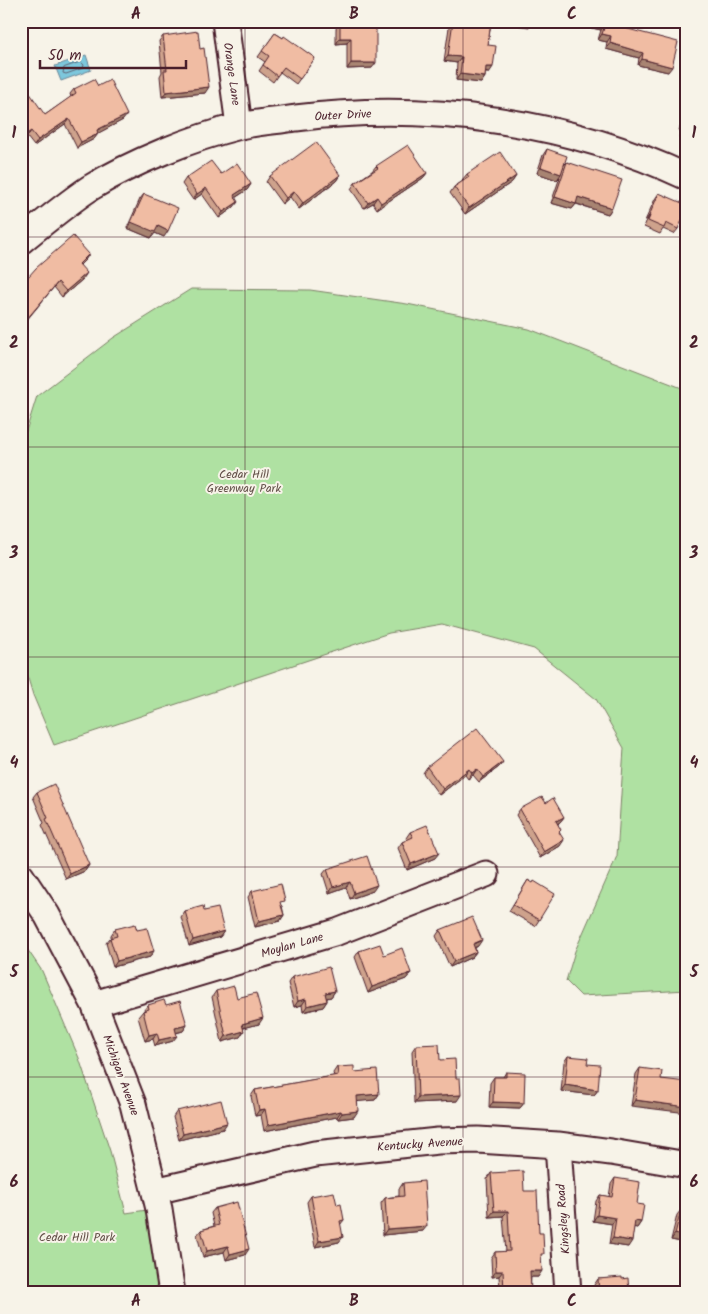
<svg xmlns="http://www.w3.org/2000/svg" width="708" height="1314" viewBox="0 0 708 1314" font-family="Kalam,sans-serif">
  <rect width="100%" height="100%" fill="#f7f3e8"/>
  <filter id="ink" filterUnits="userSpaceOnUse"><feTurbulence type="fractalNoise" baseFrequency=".02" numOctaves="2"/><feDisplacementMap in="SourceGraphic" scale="10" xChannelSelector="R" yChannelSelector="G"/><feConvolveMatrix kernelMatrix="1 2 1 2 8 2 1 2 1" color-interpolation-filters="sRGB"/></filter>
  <g filter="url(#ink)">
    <path fill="#afe1a2" stroke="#7c8066" d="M191,289L310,290L407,304L529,329L687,390V990L581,996L566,981L575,951L617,856L624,748L596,699L534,649L442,624L389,633L54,745L33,695L21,655V447L37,396L113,338Z
      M21,940L42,971L79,1058L110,1151L126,1213L147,1210L158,1293H21Z"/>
    <path fill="#7dc7dc" stroke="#698495" d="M86,55L91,70L61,81L55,66Z"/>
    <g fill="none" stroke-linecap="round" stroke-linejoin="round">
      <path stroke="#5e6272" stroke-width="1" d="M81,62L84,65L83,68L66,74L63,73L64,68Z"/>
      <defs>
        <path id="minor" d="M225,21L239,126
          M21,241C43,223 66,204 90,188C132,162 192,138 240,126C258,122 277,121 296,118C428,102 566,120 687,177
          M21,876L47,915L94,1004L133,1104L159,1209L172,1293
          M94,1004L337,932L486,874
          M558,1145L568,1293
          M155,1191L315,1154L438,1141L478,1140L558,1145L611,1152L687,1165"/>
      </defs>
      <use href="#minor" stroke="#4a1f2b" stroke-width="29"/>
      <use href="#minor" stroke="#f7f3e8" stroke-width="25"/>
    </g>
    <path fill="#cea28c" stroke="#4a1f2b" d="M337,21H376L372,68L347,69V43L336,44V30Z
      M450,21H491L488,45L489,73H485V77L481,83L456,80L457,63L444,61Z
      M584,21H626L624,28L668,72L638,65L639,58L606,49L607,42L598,40L601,30L583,26Z
      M275,33L315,58L296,84L280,72L273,82L259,71L265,62L258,57Z
      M163,36L200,49L205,93L162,97L160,76L162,72L159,41Z
      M98,86L123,120L98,133L94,139L77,148L65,124L34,146L27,137L21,141L45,115L71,97L70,94L74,89Z
      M687,111V141L679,137L682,131L679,130Z
      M547,149L564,165L567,162L612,208L608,214L576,204L572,209L551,203L560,177L557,180L537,173L543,155Z
      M376,166L427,173L423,178L377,209L373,203L364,208L351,189L355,183L372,171Z
      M221,174L251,184L247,190L235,198L234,207L219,218L202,194L193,200L182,184L186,178Z
      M467,174L516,176L512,182L465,214L450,193L454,187L463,181L462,180Z
      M340,175L336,181L299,209L290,197L282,204L266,182L270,176Z
      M659,193L678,229L674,234L663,229L660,234L644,227L646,222L645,221L655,199Z
      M144,194L164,237L155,233L151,238L127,228L140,199Z
      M89,254L85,260L80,265L83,279L62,297L54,287L21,285Z
      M503,762L499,767L479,782L473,775L468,779L465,775L439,795L423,773L427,767Z
      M37,792L89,865L85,871L66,879L42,825L44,823L33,797Z
      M546,803L564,817L560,822L558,824L559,833L560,846L540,858L516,815L520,809Z
      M410,832L435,858L407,870L398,848L402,842L407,840L406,838Z
      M327,869L373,891L350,899L346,887L329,893L323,874Z
      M528,880L539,920L535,926L509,911Z
      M252,891L282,906L284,915L280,921L255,927L248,897Z
      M185,911H204L224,931L220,937L189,946L181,917Z
      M115,929L137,930L150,957L113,967L106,943L110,938L111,937V935Z
      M440,930L478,946L475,948L476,952L472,957L450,967L436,936Z
      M359,951L384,955L411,973L406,979L368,993L355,957Z
      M292,977L335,991L331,997L327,998V1001L323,1007L303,1012L302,1005L294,1007L288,983Z
      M216,991L237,998L259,1024L244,1028L240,1037L222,1042L212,997Z
      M148,1005H166L187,1025L183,1031L176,1033L173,1041L155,1046L153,1039L145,1041L138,1017Z
      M416,1045L440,1060L457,1101L414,1103L412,1051Z
      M568,1056L587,1064L598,1090L594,1095L561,1091L564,1062Z
      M337,1067L354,1072L379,1094L375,1100L357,1101L354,1117L338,1119L337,1117L264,1131L261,1115L255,1116L251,1096L255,1090L334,1076L333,1073Z
      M640,1068L661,1079L631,1106L636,1074Z
      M506,1072L524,1103L520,1108L489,1107L490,1083L494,1077H503Z
      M177,1111L223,1129L179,1140L173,1117Z
      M491,1173L524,1191L539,1233L541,1258L538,1277H531L530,1293H500L499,1276L492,1277L491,1258L495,1252H506L503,1216L489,1217L487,1179Z
      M615,1178L637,1204L641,1222L637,1228L634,1227L628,1247L609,1244L612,1224L593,1221L596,1201L600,1195L609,1197L611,1184Z
      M403,1183L423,1231L383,1235L381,1203L385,1198L399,1196V1189Z
      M311,1196L337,1205L344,1220L340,1225L339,1242L315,1247L307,1202Z
      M215,1208L245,1255L226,1260L224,1252L203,1257L197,1235L201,1230L214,1226L211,1213Z
      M681,1210L687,1243L671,1240L677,1215Z
      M598,1279H622L629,1293H594V1285Z"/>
    <path fill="#a88472" stroke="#4a1f2b" d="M511,21H530L533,22L529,27L509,24Z
      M586,21H593L605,25L601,30L583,26Z
      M602,34L611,36L607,42L598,40Z
      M340,38H351L347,43L336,44Z
      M610,43L643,53L639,58L606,49Z
      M448,56L462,57L457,63L444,61Z
      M642,59L672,67L668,72L638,65Z
      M351,63H376L372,68L347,69Z
      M486,67H493L489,73L482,72Z
      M460,74L485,77L481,83L456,80Z
      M209,87L205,93L162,97L166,92Z
      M127,115L123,120L93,136L97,130Z
      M69,119L65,124L34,146L38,140Z
      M31,131L27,137L21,141V138Z
      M684,132L687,133V141L679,137Z
      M98,134L94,139L77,148L81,142Z
      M541,167L561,174L557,180L537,173Z
      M427,173L423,178L377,209L381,203Z
      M340,175L336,181L299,209L303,203Z
      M516,176L512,182L465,214L469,208Z
      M251,184L247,190L230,201L234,195Z
      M206,188L202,194L193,200L197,194Z
      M294,191L290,197L282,204L286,198Z
      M377,197L373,203L364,208L368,203Z
      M555,197L576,204L572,209L551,203Z
      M578,197L612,208L608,214L574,203Z
      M238,202L234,207L219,218L223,212Z
      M649,216H650L646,222L645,221Z
      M131,222L158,226L168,231L164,237L155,233L151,238L127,228Z
      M89,254L85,260L75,270L79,264Z
      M87,273L83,279L62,297L66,291Z
      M58,282L54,287L21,327V326Z
      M503,762L499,767L479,782L483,777Z
      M469,769L465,775L439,795L443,789Z
      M477,769L473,775L468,779L472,773Z
      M564,817L560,822L552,827L556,821Z
      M564,840L560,846L540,858L544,852Z
      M439,853L435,858L407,870L411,864Z
      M89,865L85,871L66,879L70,874Z
      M350,882L346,887L329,893L333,887Z
      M377,885L373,891L350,899L354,893Z
      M284,915L280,921L255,927L259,921Z
      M224,931L220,937L189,946L193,940Z
      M482,940L478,946L469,950L473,944Z
      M154,951L150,957L113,967L117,961Z
      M476,952L472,957L450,967L454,961Z
      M411,973L406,979L368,993L372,987Z
      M335,991L331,997L321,999L325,993Z
      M306,999L302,1005L294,1007L298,1001Z
      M327,1001L323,1007L303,1012L307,1006Z
      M263,1018L259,1024L238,1029L242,1024Z
      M187,1025L183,1031L171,1034L175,1028Z
      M244,1031L240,1037L222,1042L226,1036Z
      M157,1033L153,1039L145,1041L149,1035Z
      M177,1036L173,1041L155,1046L159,1040Z
      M565,1085L598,1090L594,1095L561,1091Z
      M379,1094L375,1100L353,1102L357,1096Z
      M461,1095L457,1101L414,1103L418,1097Z
      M635,1100L687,1107V1113L631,1106Z
      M493,1102L524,1103L520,1108L489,1107Z
      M265,1109L261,1115L255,1116L259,1110Z
      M341,1111L337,1117L264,1131L268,1125Z
      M358,1111L354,1117L338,1119L342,1113Z
      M227,1123L223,1129L179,1140L183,1134Z
      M494,1211H508L503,1216L489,1217Z
      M597,1215L616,1218L612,1224L593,1221Z
      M635,1221L641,1222L637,1228L631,1227Z
      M427,1226L423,1231L383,1235L387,1229Z
      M675,1234L687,1237V1243L671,1240Z
      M343,1237L339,1242L315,1247L319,1241Z
      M613,1238L632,1241L628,1247L609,1244Z
      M228,1246L224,1252L203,1257L207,1251Z
      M249,1249L245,1255L226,1260L230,1254Z
      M496,1271H503L499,1276L492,1277Z
      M530,1271H542L538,1277H526Z
      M531,1291L530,1293H504V1292Z"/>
    <path fill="#f0bca3" stroke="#4a1f2b" d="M340,21H376V63H351V38H340Z
      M453,21H491L488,45L496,46L493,67H486L485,77L460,74L462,57L448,56Z
      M593,21H626L624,28L678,42L672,67L642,59L643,53L610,43L611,36L602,34L605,25Z
      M198,31L200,49L204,48L209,87L166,92L164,70H167L163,36Z
      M275,33L283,38L284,36L315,58L300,79L284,67L277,76L263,65L269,56L262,51Z
      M94,79L98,86L110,80L127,115L97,130L98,134L81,142L69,119L38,140L31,131L21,138V98L29,92L45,115L76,93L74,89Z
      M687,114V133L684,132L686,126L683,124Z
      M316,142L340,175L303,203L294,191L286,198L270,176Z
      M408,145L427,173L381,203L377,197L368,203L355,183L378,168L376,166Z
      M547,149L567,156L561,174L541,167Z
      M500,152L516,176L469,208L454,187L469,177L467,174Z
      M211,161L221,174L237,163L251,184L234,195L238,202L223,212L206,188L197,194L186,178Z
      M567,162L622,180L612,208L578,197L576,204L555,197Z
      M659,193L687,205V210L678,229L666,223L664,228L648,221L650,216H649Z
      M144,194L178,208L168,231L158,226L155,232L131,222Z
      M73,236L89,254L79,264L87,273L66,291L58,282L21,326V285L36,268Z
      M477,728L503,762L483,777L477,769L472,773L469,769L443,789L427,767Z
      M54,784L89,865L70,874L46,819L48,818L37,792Z
      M542,797L546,803L553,798L564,817L556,821L561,830L559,832L564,840L544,852L520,809Z
      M427,825L439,853L411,864L402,842L413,837L410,832Z
      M367,856L377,885L354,893L350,882L333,887L327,869Z
      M528,880L533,883L534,881L555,894L539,920L513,905Z
      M281,884L285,901L280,902L284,915L259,921L252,891Z
      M203,906L204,911L218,908L224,931L193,940L185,911Z
      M472,917L482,940L473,944L476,952L454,961L440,930Z
      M135,924L137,930L147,928L154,951L117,961L110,938L117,936L115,929Z
      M380,944L384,955L402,948L411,973L372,987L359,951Z
      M329,967L335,991L325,993L327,1001L307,1006L306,999L298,1001L292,977Z
      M234,986L237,998L256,993L263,1018L242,1024L244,1031L226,1036L216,991Z
      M164,1000L166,1005L180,1001L187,1025L175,1028L177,1036L159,1040L157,1033L149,1035L143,1011L149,1009L148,1005Z
      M439,1044L440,1060L455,1059L456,1078H460L461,1095L418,1097L416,1045Z
      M568,1056L588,1058L587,1064L600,1065L598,1090L565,1085Z
      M354,1066V1072L377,1070L379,1094L357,1096L358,1111L342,1113L341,1111L268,1125L265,1109L259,1110L255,1090L338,1075L337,1067Z
      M640,1068L662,1071L661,1079L687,1082V1107L635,1100Z
      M506,1072L525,1073L524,1103L493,1102L494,1077H506Z
      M221,1100L227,1123L183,1134L177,1111Z
      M523,1171L524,1191H537L539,1233H543L544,1254H541L542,1271H530L531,1291L504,1292L503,1271H496L495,1252L510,1251L508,1211H494L491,1173Z
      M615,1178L640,1182L637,1204L644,1205L641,1222L635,1221L632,1241L613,1238L616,1218L597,1215L600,1195L612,1197Z
      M424,1181L427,1226L387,1229L385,1198L404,1196L403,1183Z
      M334,1192L337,1205L341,1204L344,1220L340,1221L343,1237L319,1241L311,1196Z
      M237,1202L249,1249L230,1254L228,1246L207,1251L201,1230L219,1225L215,1208Z
      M681,1210L687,1211V1237L675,1234Z
      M622,1277V1279L628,1278L629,1293H599L598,1279Z
      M233,1287L234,1293H212V1289Z"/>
  </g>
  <path fill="none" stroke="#4a1f2b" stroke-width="1" stroke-opacity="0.55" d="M245,21V1293M463,21V1293M21,237H687M21,447H687M21,657H687M21,867H687M21,1077H687"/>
  <g text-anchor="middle" stroke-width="4" stroke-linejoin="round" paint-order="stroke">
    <g font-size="12" fill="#4a1f2b" stroke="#f7f3e8">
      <text transform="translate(232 74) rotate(82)" y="4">Orange Lane</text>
      <text transform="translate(343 115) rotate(-3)" y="4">Outer Drive</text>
      <text transform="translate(292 945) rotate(-16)" y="4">Moylan Lane</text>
      <text transform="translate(121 1075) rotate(70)" y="4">Michigan Avenue</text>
      <text transform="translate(420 1144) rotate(-4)" y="4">Kentucky Avenue</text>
      <text transform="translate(563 1219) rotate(-94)" y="4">Kingsley Road</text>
    </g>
    <g font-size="12" fill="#635049" stroke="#f7f3e8">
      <text x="244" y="478">Cedar Hill<tspan x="244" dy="14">Greenway Park</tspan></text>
      <text x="77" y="1241">Cedar Hill Park</text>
    </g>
  </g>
  <rect width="708" height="1314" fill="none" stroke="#f7f3e8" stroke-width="55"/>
  <path d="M40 60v8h146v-8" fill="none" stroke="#4a1f2b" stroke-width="2.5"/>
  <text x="48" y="60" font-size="15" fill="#4a1f2b" stroke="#f7f3e8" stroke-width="4" paint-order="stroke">50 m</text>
  <rect x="28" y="28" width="652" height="1258" fill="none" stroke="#4a1f2b" stroke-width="2"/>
  <g font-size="16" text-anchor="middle" font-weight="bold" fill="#4a1f2b">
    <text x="136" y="19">A</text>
    <text x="354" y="19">B</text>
    <text x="572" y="19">C</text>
    <text x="14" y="138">1</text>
    <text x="694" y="138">1</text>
    <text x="14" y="348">2</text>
    <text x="694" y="348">2</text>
    <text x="14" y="558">3</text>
    <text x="694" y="558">3</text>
    <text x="14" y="768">4</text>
    <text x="694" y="768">4</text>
    <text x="14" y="977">5</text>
    <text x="694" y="977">5</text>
    <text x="14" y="1187">6</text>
    <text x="694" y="1187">6</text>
    <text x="136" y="1306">A</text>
    <text x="354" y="1306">B</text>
    <text x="572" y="1306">C</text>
  </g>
</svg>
